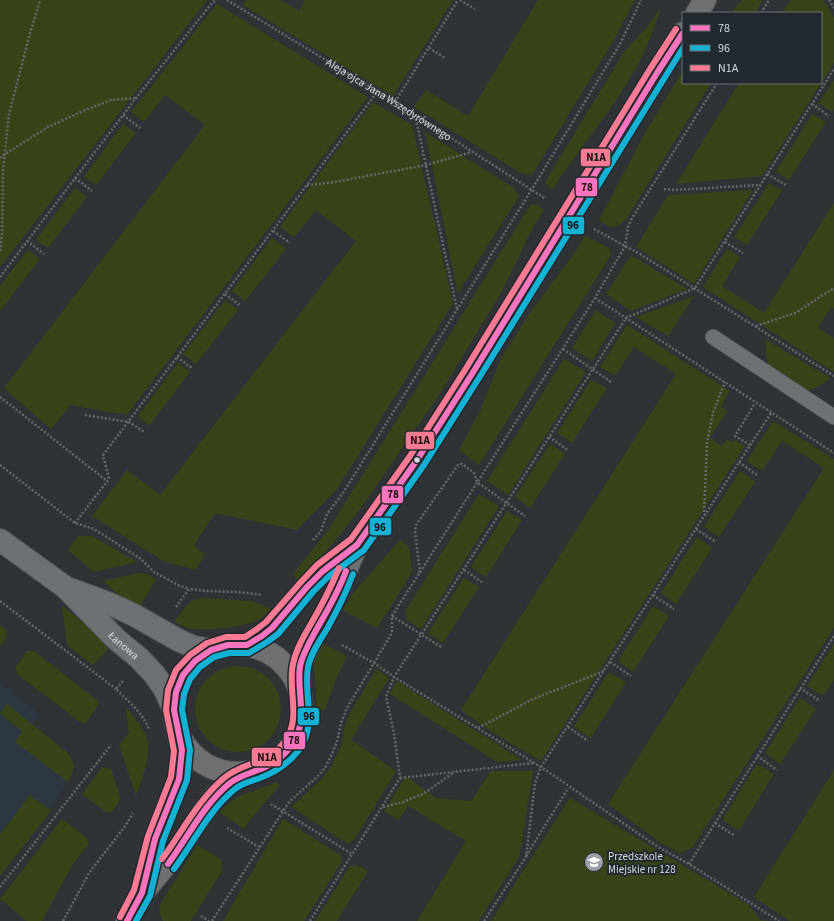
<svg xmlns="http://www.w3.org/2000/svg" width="834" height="921" viewBox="0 0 834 921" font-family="'Source Sans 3',sans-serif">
  <rect width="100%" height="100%" fill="#2f3336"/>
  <path fill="#2d3741" d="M0,683L40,714L32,724L68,753L69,781L0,874Z"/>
  <path fill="#394318" d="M0,0H207L0,267Z
    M246,0H281L299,11L305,0H453L393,96L243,5Z
    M538,0H635L615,38L532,175L522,174L414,107L426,90L468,116Z
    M742,0H763L755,13H731Z
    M791,0H823L834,17V63L762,176L676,184L739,83H821V13H782Z
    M217,4L368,97L127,415L69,405L66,411L51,429L4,388L205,125L165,95L144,122L131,112Z
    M661,8C654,27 648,47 638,64C614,109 580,147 552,190L545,182L624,52L647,27Z
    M683,70V83H711L626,219L618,226L609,227L599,220L645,133Z
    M834,80V109L832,112L819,103Z
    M373,102L412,125L453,303L337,489L297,530L215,513L194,545L205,555L195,570L163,561L92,516L127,470L160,495L356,241L316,210L294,237L280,227Z
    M812,114L826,122L789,180L776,172Z
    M123,124L136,133L96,185L84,177Z
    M425,132L514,188L519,196L458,293Z
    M769,183L782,191L747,245L734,237Z
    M75,188L87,197L48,248L36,240Z
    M753,190L694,284L636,247L668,195Z
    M834,203V309L831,307L818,328L834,338V372L703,287L727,249L740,257L722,286L764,313Z
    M531,204L537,205L544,210L533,227L500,295L437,398L363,505L339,536L299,582L293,574L329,529Z
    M585,236L609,248L611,255L479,465L459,450L481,409L501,358L530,313L573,255Z
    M272,238L286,249L245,301L232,291Z
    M28,250L40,259L0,311V286Z
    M631,255L687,289L631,311L606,294Z
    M694,296L668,336L636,317Z
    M225,300L238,310L196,364L183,354Z
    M596,310L615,323L592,361L572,348Z
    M627,325L730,391L721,407L727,411L710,438L722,446L727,439L733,442L734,440L745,446L541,761L495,734L461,710L676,374L634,347L615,376L600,367Z
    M765,339L830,378C822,385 810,393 799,390C793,389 774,373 768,368Z
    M564,359L586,372L508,495L487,481Z
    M178,363L190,372L149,426L138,416Z
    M591,380L607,388L572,443L557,433Z
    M773,421L834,459V628L692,848L680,853L661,843L608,804L824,468L782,441L762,471L747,461Z
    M550,444L565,454L530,508L515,497Z
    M740,471L755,482L719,537L704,527Z
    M479,494L499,506L421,629L407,620L406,610Z
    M507,511L522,520L486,577L471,567Z
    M78,536H92L137,562L94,572L68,550Z
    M697,537L712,548L676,604L661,593Z
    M400,540L409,547L412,572L377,628L342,610L355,591Z
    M137,573L147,574L156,579L140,606L120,596L103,581Z
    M464,578L479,587L443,643L428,633Z
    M203,598L252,601L271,609C266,614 262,618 256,621C242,627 203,632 189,628C184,627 179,624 174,622L187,605L193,600Z
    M62,605L111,646L93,665L67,645Z
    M653,606L669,616L633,672L618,661Z
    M0,625L6,630L7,637L0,647Z
    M322,643L347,656L338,674L325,710H316V690L314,668L315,657Z
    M834,644V680L823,696L807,686Z
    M27,651H34L98,701V705L86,723L80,722L17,674L16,667Z
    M195 709a43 43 0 1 1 86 0a43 43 0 1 1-86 0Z
    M377,669L389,678L351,740L396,771L354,840L348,844L291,807L321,780L330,769L342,744L345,725L351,711Z
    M609,672L626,682L591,738L574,727Z
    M397,681L522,760L497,762L390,694Z
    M800,698L816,709L780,764L765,753Z
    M7,704L68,753C76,766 75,769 68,782L15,742L22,731L0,714Z
    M127,708C132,715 138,722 143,729C155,749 143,776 136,796L119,745L129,733L126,710Z
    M757,764L774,774L739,830L722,820Z
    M102,767L111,769L121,799L112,812H106L82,794Z
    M834,770V921H790L754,897Z
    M491,771H533L520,855L479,921H417L466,841L408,806L399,820L384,811L406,776L436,798L471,801Z
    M278,781L279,786L250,820L244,829L219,812L237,797L270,785Z
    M30,795L51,811L0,876V834Z
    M570,798L749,905L760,920L770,921H491Z
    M62,819L87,838L89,843L71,867L42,921H27L0,899Z
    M283,819L342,856L341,863L304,921H223Z
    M197,845L221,859L222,871L191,921H163L159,911L160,905Z
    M356,865L368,871L337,921H315L350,866Z"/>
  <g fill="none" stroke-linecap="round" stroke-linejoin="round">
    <defs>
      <path id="lane" d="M713,337L834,417"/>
      <g id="street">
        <path id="s2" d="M0,540L65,587L116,639L139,658L154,674L164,688L174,710"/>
        <path d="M70,589L108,603L134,615L178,640L194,647L211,650"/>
      </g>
      <path id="secondary" d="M697,13L705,0
        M174 709a64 64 0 1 1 128 0a64 64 0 1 1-128 0Z
        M247,645L272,628L307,587L323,571L355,547
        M300,690V666L308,647L341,585L349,563L357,545L417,460L472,374L657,73L683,33
        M144,891L178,850L203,812L216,795L232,781L249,772
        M127,921L142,893L155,839L179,779L181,768L182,750L178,735"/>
    </defs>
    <use href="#lane" stroke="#4d5154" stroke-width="16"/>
    <use href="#street" stroke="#4d5154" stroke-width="24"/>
    <use href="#secondary" stroke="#4d5154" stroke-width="24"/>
    <g stroke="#66696c" stroke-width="2.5" stroke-dasharray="2 2" stroke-linecap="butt">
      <path id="s1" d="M227,0L395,102L546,199"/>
      <path d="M460,0L475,9"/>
      <path d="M829,0L834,8"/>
      <path d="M761,13L769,0"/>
      <path d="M429,48L445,58"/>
      <path d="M395,102L458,0"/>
      <path d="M812,104L829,116"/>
      <path d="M123,115L140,128"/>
      <path d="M415,115L457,309"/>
      <path d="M0,158L5,154L48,127L83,111L111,100L136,98"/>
      <path d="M767,174L786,185"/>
      <path d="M75,178L92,191"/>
      <path d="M307,185L329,183L426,165L472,152"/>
      <path d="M664,189L674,190L760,185"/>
      <path d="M594,229L640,254L834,376"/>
      <path d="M273,231L290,243"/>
      <path d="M27,241L44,254"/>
      <path d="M725,242L743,253"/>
      <path d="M0,251L2,234L3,169L9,114L29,37L40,0"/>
      <path d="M0,277L136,98L212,3L217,0"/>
      <path d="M225,294L241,306"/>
      <path d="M595,298L834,453"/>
      <path d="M756,326L795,313L834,288"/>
      <path d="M563,349L611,382"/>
      <path d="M177,357L193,369"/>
      <path d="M0,397L107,481"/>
      <path d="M85,415L129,422L144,432"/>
      <path d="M549,437L568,450"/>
      <path d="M750,445L735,436L755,403"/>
      <path d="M739,462L758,476"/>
      <path d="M0,465L75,523L94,529L141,559L154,572L180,586L189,589"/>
      <path d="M704,512L707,443L713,413L725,382"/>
      <path d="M75,523L109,479L103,455L378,91"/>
      <path d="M696,529L716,542"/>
      <path d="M313,540L321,531L327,514L343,493L532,189L620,44L641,0"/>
      <path d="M464,570L482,582"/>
      <path d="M420,573L415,531L416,525L458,465L462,464L474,473L477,482L525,516"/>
      <path d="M653,595L674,609"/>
      <path d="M0,601L116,689"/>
      <path d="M176,607L189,589C213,593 237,590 261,595"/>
      <path d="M392,616L441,647"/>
      <path d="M342,645L374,663L394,677L541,767L658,847L689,864L779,921"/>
      <path d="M610,662L631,676"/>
      <path d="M123,681L116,689C128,701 144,714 149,730"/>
      <path d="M800,688L820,701"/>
      <path d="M568,727L588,741"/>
      <path d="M478,728L533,699L604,671"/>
      <path d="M757,756L777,770"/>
      <path d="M400,778L533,763"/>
      <path d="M271,804L352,854"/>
      <path d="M383,807L403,802L423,794L453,773"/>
      <path d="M715,823L735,836"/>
      <path d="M227,828L259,847"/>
      <path d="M526,856L567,790"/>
      <path d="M689,864L834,636"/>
      <path d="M0,887L111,745"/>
      <path d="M201,916L209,921"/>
      <path d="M63,921L89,873L126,825L133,813"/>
      <path d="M212,921L289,802L317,777L325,768L332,754L337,742L341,723L347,708L392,633V616L595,298L625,246L628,227L632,218L717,83"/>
      <path d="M310,921L400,778L394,733L386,697L394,677L626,318L695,288L834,69"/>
      <path d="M484,921L526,857L535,783L541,767L771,413"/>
    </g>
    <use href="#lane" stroke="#6e7174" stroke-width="15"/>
    <use href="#street" stroke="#6e7174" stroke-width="22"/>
    <use href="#secondary" stroke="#6f7071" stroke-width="22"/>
    <defs>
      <path id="bus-1" d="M168,864C188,837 204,804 230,783C239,776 248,774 258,770C272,765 285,756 293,743C309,719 296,692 300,666C303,652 312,638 319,625C329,608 339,590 346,571
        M127,921L142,893L155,839L179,779L182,750L174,710L176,692L183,675L195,661L211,650L228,645H247L262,636L272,628L307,587L323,571L357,545L417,460L472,374L657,73L683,33"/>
      <path id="bus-2" d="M174,869C194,842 209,810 235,789C242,783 252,781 260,778C276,772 289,763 299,750C318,724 303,695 308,667C311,653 320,640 327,629C337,611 346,593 353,574
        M136,921L150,896L163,841L187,780L190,750L182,710L184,694L190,679L200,667L214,657L229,653H249L267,642L278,634L313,592L328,577L364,550L424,465L479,378L683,48"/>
      <path id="bus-3" d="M162,859C182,832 198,800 224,778C244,761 268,765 285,741C302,718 287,689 293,664C296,649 304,636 312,622C322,605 331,587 339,568
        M120,917L134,890L148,836L171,777L174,751L166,710L168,690L176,670L190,655L207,643L226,637H245L257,629L266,622L301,582L317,565L351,539L410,456L465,370L650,69L676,29"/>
    </defs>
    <use href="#bus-1" stroke="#22292f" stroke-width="9"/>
    <use href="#bus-2" stroke="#22292f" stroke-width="9"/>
    <use href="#bus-3" stroke="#22292f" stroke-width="9"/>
    <use href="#bus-1" stroke="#fc73be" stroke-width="6"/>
    <use href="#bus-2" stroke="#13b2d5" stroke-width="6"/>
    <use href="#bus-3" stroke="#fe7a93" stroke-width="6"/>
  </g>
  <defs>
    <symbol id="school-disc" viewBox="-11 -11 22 22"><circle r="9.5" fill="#9ca0a4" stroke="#22292f"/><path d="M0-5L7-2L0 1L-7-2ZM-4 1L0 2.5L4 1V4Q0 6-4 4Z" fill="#fff"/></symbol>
  </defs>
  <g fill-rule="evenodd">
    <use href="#school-disc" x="583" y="851" width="22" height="22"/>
  </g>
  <circle fill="#d7dbe0" stroke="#22292f" stroke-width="1.5" cx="417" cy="460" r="3.5"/>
  <g text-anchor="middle" stroke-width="4" stroke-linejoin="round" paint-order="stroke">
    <g font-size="11" fill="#d7dbe0" stroke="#22292f">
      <text dy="4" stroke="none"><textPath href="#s1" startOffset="190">Aleja ojca Jana Wszędyrównego</textPath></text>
      <text dy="4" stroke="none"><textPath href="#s2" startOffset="163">Łanowa</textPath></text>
    </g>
    <g font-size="11" fill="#d7dbe0" stroke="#22292f" text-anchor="start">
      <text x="608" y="860">Przedszkole<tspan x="608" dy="13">Miejskie nr 128</tspan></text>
    </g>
  </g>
  <g stroke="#22292f" stroke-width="1.5">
    <rect x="580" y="148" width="31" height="19" rx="4" fill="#fe7a93"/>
    <rect x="575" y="177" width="23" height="20" rx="4" fill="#fc73be"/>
    <rect x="562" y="216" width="23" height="19" rx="4" fill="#13b2d5"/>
    <rect x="405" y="431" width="30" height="19" rx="4" fill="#fe7a93"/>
    <rect x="381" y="485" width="23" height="19" rx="4" fill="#fc73be"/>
    <rect x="369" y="517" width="23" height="19" rx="4" fill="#13b2d5"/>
    <rect x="297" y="707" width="23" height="19" rx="4" fill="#13b2d5"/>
    <rect x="283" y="731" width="23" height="19" rx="4" fill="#fc73be"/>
    <rect x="251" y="747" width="31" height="20" rx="4" fill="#fe7a93"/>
  </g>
  <g font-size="11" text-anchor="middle" font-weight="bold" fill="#111">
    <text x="596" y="161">N1A</text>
    <text x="587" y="191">78</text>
    <text x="573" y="229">96</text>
    <text x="420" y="444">N1A</text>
    <text x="393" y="498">78</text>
    <text x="380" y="531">96</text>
    <text x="309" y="720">96</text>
    <text x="294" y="744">78</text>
    <text x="267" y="761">N1A</text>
  </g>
  <rect x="682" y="12" width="140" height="72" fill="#22292f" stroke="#6a7076"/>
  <rect x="690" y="25" width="20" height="6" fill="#fc73be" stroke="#6a7076"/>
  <text x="718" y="32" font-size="12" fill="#d7dbe0">78</text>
  <rect x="690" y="45" width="20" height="6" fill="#13b2d5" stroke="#6a7076"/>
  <text x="718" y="52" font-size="12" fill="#d7dbe0">96</text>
  <rect x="690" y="65" width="20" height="6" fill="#fe7a93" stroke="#6a7076"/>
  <text x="718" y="72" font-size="12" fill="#d7dbe0">N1A</text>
</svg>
